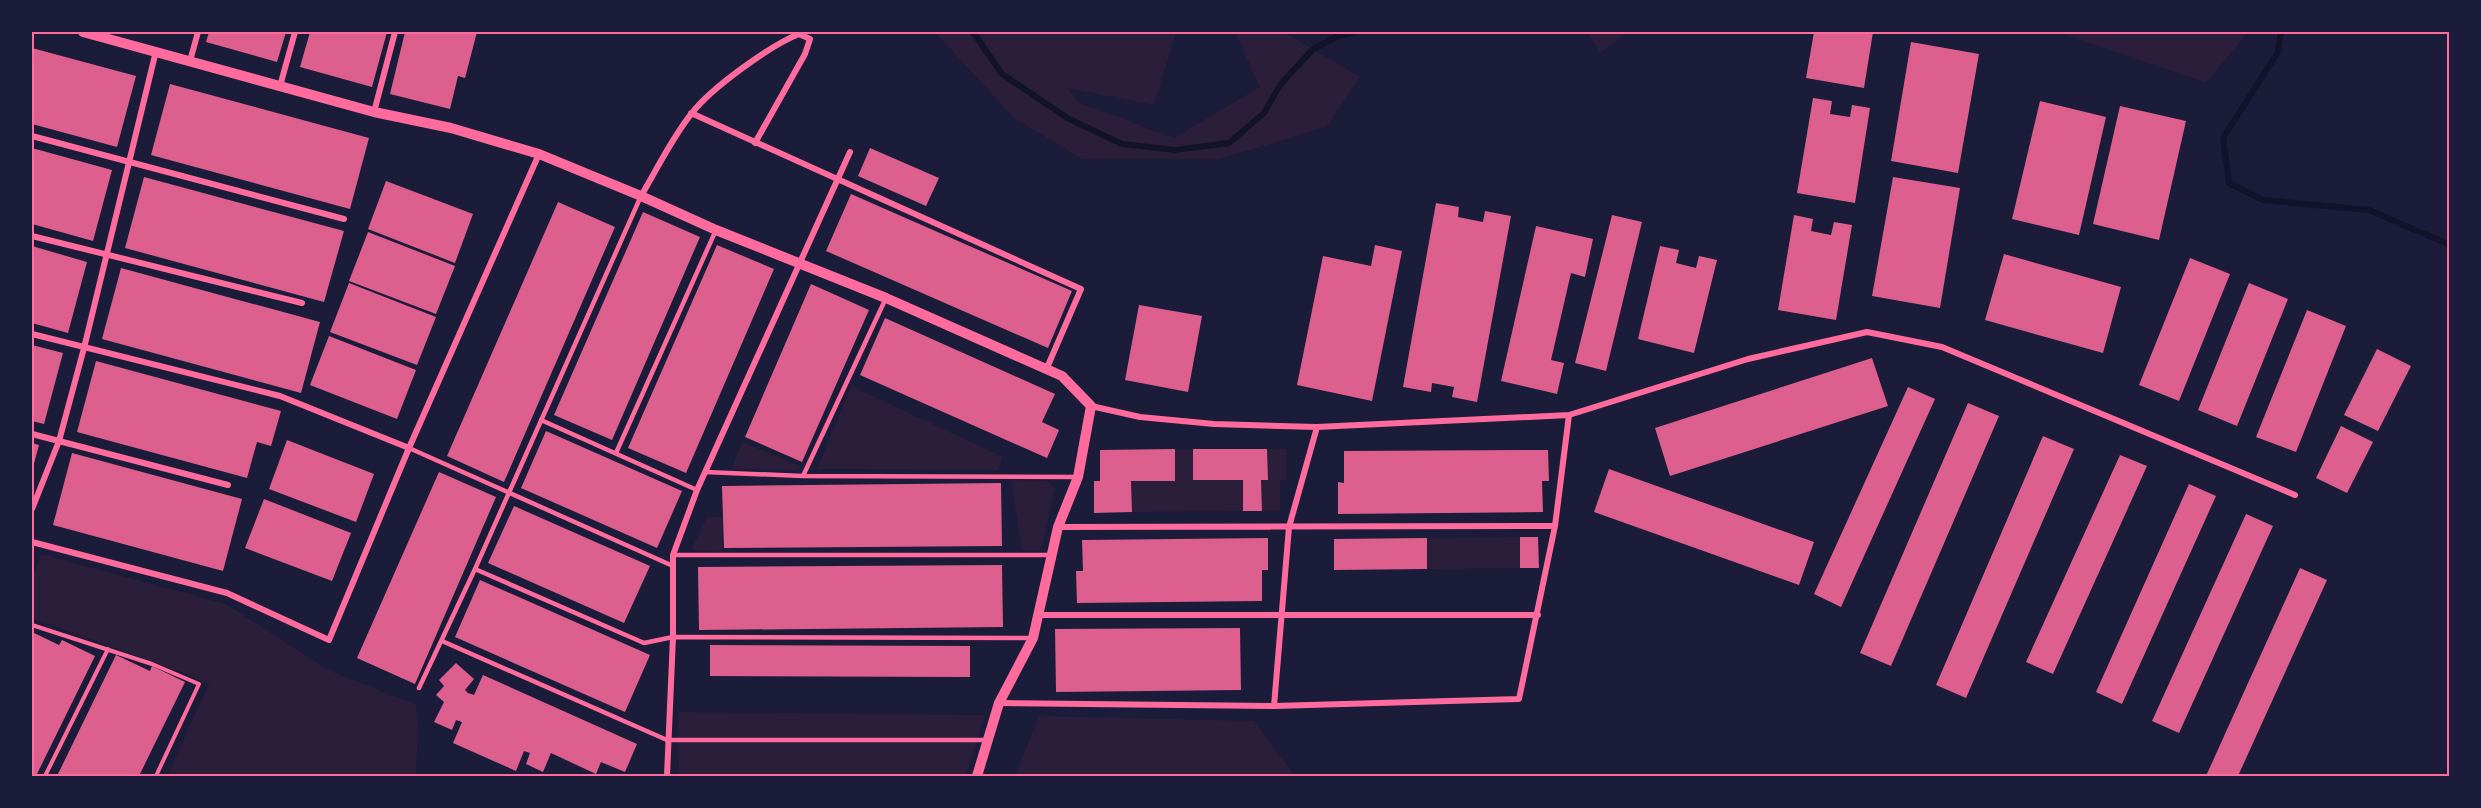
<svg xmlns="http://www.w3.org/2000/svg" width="2481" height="808" viewBox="0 0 2481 808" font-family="Spectral,serif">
  <rect width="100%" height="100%" fill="#1b1b3a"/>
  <path fill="#2a1e3b" d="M935,32H1176L1154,105L1067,88L1078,102L1174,138L1260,87L1235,32H1287V34L1360,77L1326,127L1220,159H1082L1014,118Z
    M1587,32H1626L1601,53Z
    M2058,32H2248L2206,83Z
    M851,386L1003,457L998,470L817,469Z
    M742,442L801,466L799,470L731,469Z
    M1175,449H1193L1194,480H1243V511L1132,512L1131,481Z
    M1267,449H1286V480H1280V511H1262L1261,480L1268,479Z
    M1011,480L1047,481L1055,488L1042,547L1039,551L1022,550Z
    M707,517H723L722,552L696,551L692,548Z
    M1520,537V568L1427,569V538Z
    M41,554L226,604L328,670L416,705L418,723L416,776H167L209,684L183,673L32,618V579Z
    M678,712L985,715L966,776H679Z
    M1039,716L1254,721L1295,776H1015Z"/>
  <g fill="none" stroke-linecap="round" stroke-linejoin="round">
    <path stroke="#12122b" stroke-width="6" d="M973,32L1002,74L1069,119L1122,144L1175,150L1229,143L1264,113L1280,85L1313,49L1338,36L1354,32
      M2281,32L2278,52L2223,138L2229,183L2263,200L2369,210L2450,245"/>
  </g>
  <path fill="#dd5f8e" d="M209,32H286L277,62L206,42Z
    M310,32H387L372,87L300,67Z
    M405,32H477L465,78L458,76L450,109L390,94Z
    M1814,32H1873L1864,88L1806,78Z
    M1911,42L1979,54L1958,173L1891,161Z
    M32,48L136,76L117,147L32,124Z
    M170,84L369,138L350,209L151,155Z
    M1813,98L1832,101L1830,114L1850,117L1852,105L1870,108L1855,203L1797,193Z
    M2040,101L2106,117L2079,235L2012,219Z
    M2120,106L2186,121L2159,240L2093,224Z
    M32,148L112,170L93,241L32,224Z
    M870,148L939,178L926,206L858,176Z
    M144,177L344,231L324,302L125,248Z
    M1893,177L1960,188L1940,308L1872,296Z
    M386,181L473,214L455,263L368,229Z
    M851,194L1072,291L1048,348L826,251Z
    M558,202L615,227L504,482L447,456Z
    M1436,203L1459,207L1458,217L1483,222L1485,211L1511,216L1477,402L1452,397L1454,387L1432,383L1431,392L1403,387Z
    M643,212L700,237L612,440L554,415Z
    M1612,215L1642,222L1606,371L1575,363Z
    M1794,215L1813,219L1811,231L1831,235L1834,222L1852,225L1836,320L1778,310Z
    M1536,226L1593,239L1585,277L1571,273L1551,360L1564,363L1557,394L1501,381Z
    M368,232L455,266L436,314L349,281Z
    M717,245L774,269L686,473L628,448Z
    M1375,245L1402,251L1372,401L1297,385L1323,256L1371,266Z
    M32,246L87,262L68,333L32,323Z
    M1660,246L1679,250L1676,263L1696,268L1699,256L1717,260L1694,353L1638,339Z
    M2004,254L2121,287L2103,353L1985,320Z
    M2190,258L2230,274L2179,401L2139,385Z
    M121,268L320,322L301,393L102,339Z
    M349,283L436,317L417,365L330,332Z
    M2249,283L2288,299L2237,426L2198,410Z
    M811,284L869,310L802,462L745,437Z
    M1139,305L1202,316L1188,392L1125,380Z
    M2307,310L2346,326L2296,452L2256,437Z
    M885,318L1055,394L1042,422L1059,430L1047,458L860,375Z
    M329,336L416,370L397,419L310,385Z
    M32,345L63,353L44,424L32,421Z
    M2377,349L2411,366L2378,431L2344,415Z
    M1872,358L1888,406L1670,476L1655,428Z
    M96,361L281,411L271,446L257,442L247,478L77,432Z
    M1908,387L1935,399L1841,607L1814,594Z
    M1968,403L1999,416L1891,666L1860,653Z
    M2341,426L2373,442L2347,493L2316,478Z
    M546,431L682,491L657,548L521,488Z
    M2043,436L2074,449L1966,698L1936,685Z
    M287,440L374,474L356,522L269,489Z
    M32,443L39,445L32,471Z
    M1175,449V481H1131L1132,512L1094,513V481H1100V450Z
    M1193,449H1267L1268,480H1261L1262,511H1243V480H1193Z
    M1548,450L1549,481H1542L1543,512L1338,514V482L1344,483V451Z
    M72,453L242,499L223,571L53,525Z
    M2120,455L2147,466L2053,674L2026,662Z
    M1609,469L1814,542L1799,585L1594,512Z
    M439,472L496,497L415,684L357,658Z
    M1001,483L1002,546L724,548L722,486Z
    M2189,484L2216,496L2122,704L2096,692Z
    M264,499L351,533L332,581L245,548Z
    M514,506L650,566L624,623L488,563Z
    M2246,514L2273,526L2179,733L2152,721Z
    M1520,537H1538L1539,568H1520Z
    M1268,538V570H1262V601L1077,603L1076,571H1083L1082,540Z
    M1427,538V569L1334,570V539Z
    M1002,565L1003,627L699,630L698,567Z
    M2300,568L2327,580L2238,776H2206Z
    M480,580L650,655L625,712L455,637Z
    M1240,628L1241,690L1056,692L1055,629Z
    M32,632L59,645L62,640L95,656L36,776H32Z
    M710,645L970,646V677L710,676Z
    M116,655L150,671L152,666L185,682L139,776H57Z
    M456,663L474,679L465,690L468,693L474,695L483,675L637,744L625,772L601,762L596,774L551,753L543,772L526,764L530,753L524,751L516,771L453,743L462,722L456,720L452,730L434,722L444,702L436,695L444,686L439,680Z"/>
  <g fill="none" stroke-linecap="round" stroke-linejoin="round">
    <path stroke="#ff6b9d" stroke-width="4" d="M32,625L152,664L199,684L156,776
      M45,776L108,649"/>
    <path stroke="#ff6b9d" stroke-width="4.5" d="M541,420L697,490
      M409,448L673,566
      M616,453L716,230
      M705,472L803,476L1077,477
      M803,476L886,298
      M673,555H1051
      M475,569L644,643L673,637L1032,638
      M442,641L667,740H986
      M419,688L475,569L641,196"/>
    <path stroke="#ff6b9d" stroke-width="6" d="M190,61L198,32
      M280,86L295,32
      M374,112L395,32
      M691,113L1081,289L1046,370
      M32,136L344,219
      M641,196C657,169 673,136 692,113C711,88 771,45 799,34L810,39L805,54L755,143
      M32,236L302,303
      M32,334L280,396L409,448
      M1091,406L1140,417L1214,424L1317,427L1569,415L1748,359L1867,332L1942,347L2295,495
      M32,434L228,485
      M32,509L59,441L84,348L156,51
      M1058,527L1555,526
      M32,542L227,593L329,640L409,448L539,154
      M1038,615H1538
      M999,703L1274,706L1519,699L1555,526L1569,415
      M1274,706L1289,527L1317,427
      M667,776L673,637V555L697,490L850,152"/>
    <path stroke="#ff6b9d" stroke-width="10" d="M83,32L374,112L451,128L539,154L641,196L716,230L886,298L1062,376L1091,406L1078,477L1058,527L1033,638L999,703L977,776"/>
  </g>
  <rect width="2481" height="808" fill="none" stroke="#1b1b3a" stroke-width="66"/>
  <rect x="33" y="33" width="2415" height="742" fill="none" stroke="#ff6b9d" stroke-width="2"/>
</svg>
